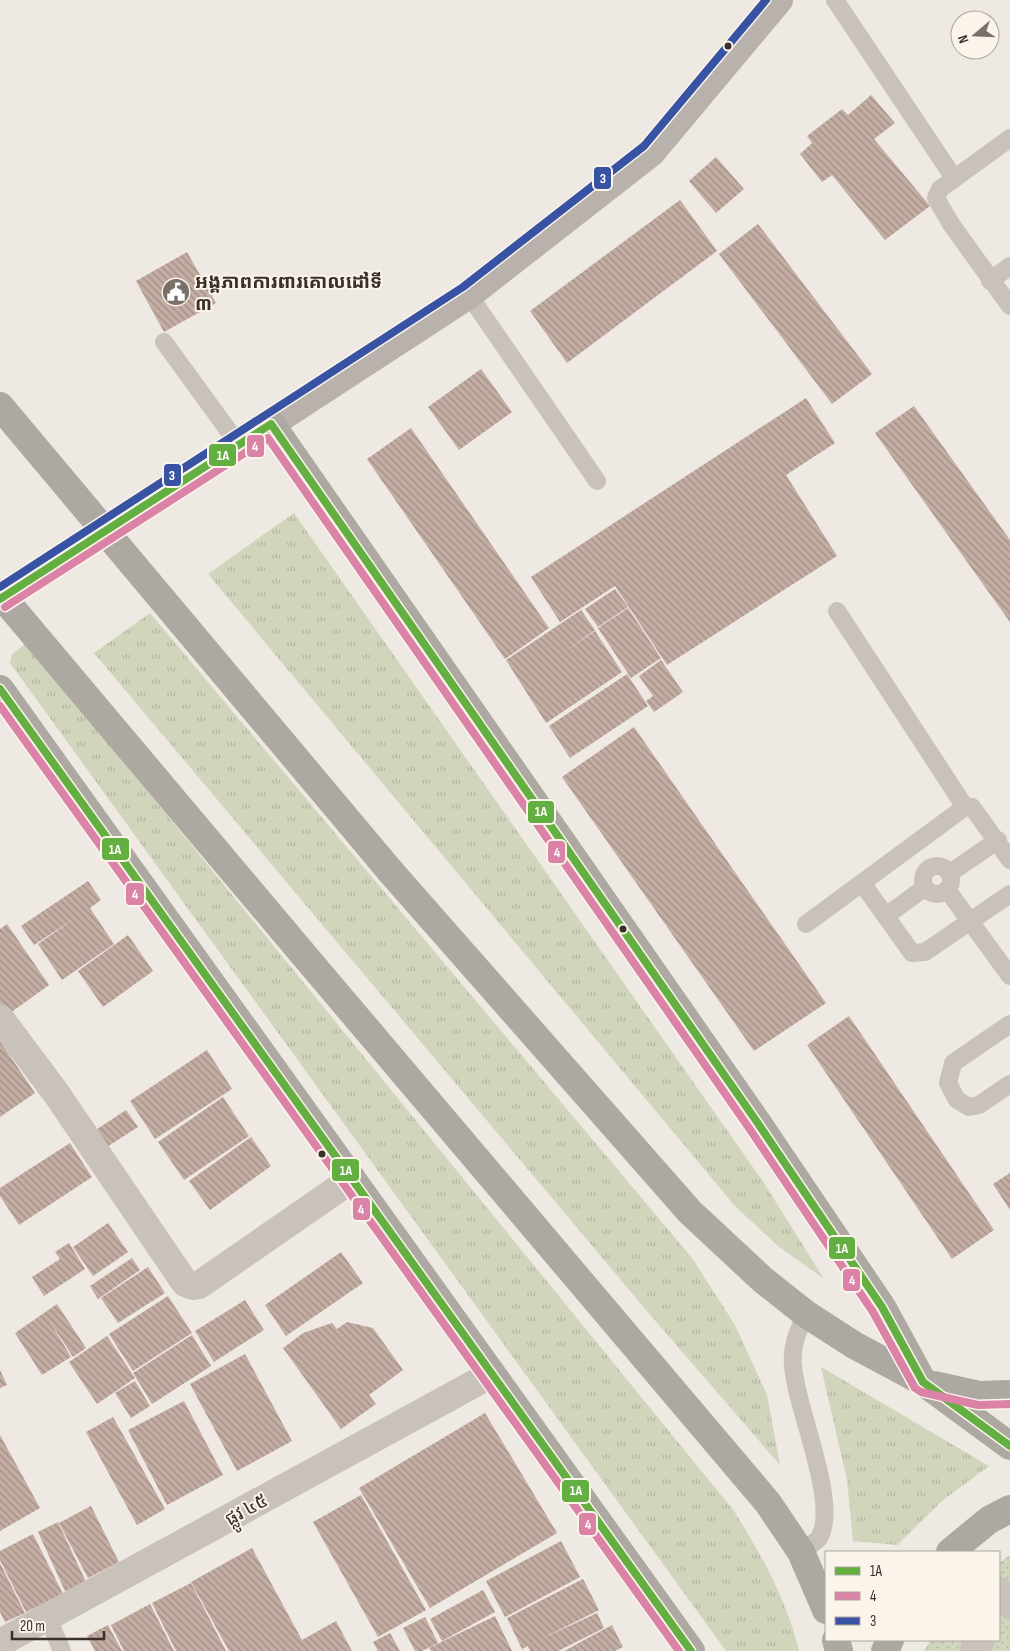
<svg xmlns="http://www.w3.org/2000/svg" width="1010" height="1651" viewBox="0 0 1010 1651" font-family="'Sofia Sans Condensed','Noto Sans Khmer',sans-serif">
  <defs>
    <pattern id="grass-tufts" width="24" height="20" patternUnits="userSpaceOnUse" patternTransform="scale(1.25)"><rect width="24" height="20" fill="#d0d5bc"/><path d="M3 7l-1-3M5 7V3M7 7l1-3M15 17l-1-3M17 17v-4M19 17l1-3" fill="none" stroke="#b3b7a2"/></pattern>
    <pattern id="garden-dots" width="8" height="8" patternUnits="userSpaceOnUse" patternTransform="scale(1.25)"><rect width="8" height="8" fill="#d0d5bc"/><path d="M2 2h.1M6 6h.1" fill="none" stroke="#b3b7a2" stroke-width="1.8" stroke-linecap="round"/></pattern>
    <pattern id="building-back-hatch" width="6" height="6" patternUnits="userSpaceOnUse" patternTransform="scale(1.25)"><rect width="6" height="6" fill="#c4ada3"/><path d="M-1 5l2 2M0 0l6 6M5-1l2 2" fill="none" stroke="#a08d85"/></pattern>
  </defs>
  <rect width="100%" height="100%" fill="#efe9e3"/>
  <path fill="url(#grass-tufts)" d="M294,513L764,1183L824,1279L778,1246L734,1205L208,574Z
    M150,613L692,1258L735,1325L767,1395L780,1465L652,1317L94,653Z
    M27,643L734,1511C762,1556 787,1600 799,1651H726L10,663L12,654Z
    M821,1367L989,1466L942,1501L897,1545L853,1541L847,1480Z"/>
  <path fill="url(#garden-dots)" d="M1010,1555V1651H924L931,1640H999V1563Z"/>
  <path fill="url(#building-back-hatch)" d="M871,95L895,123L874,139L930,206L885,240L832,175L822,182L800,154L812,143L807,136L842,109L848,115Z
    M716,157L744,189L716,213L689,181Z
    M680,200L717,251L567,363L530,311Z
    M758,224L872,374L832,404L719,254Z
    M187,252L216,303L164,332L136,281Z
    M481,369L512,412L459,450L428,407Z
    M806,398L835,443L786,475L837,556L667,665L615,586L560,622L531,577Z
    M914,406L1010,540V622L875,433Z
    M411,428L549,628L505,659L367,459Z
    M615,589L628,607L598,627L585,609Z
    M628,608L661,658L631,678L598,628Z
    M581,610L595,630L563,653L595,631L622,672L546,723L506,660Z
    M661,660L683,692L654,712L646,701L653,696L639,676Z
    M627,674L648,706L570,758L549,726Z
    M634,727L826,1003L754,1051L562,777Z
    M88,881L101,900L90,908L114,944L62,980L38,944L75,918L34,945L21,926Z
    M7,924L49,985L6,1016L0,1007V929Z
    M128,935L153,971L103,1007L78,971Z
    M849,1016L994,1230L952,1259L807,1045Z
    M0,1041L35,1093L0,1117Z
    M207,1050L232,1089L155,1139L130,1101Z
    M223,1097L249,1136L184,1180L158,1142Z
    M126,1110L138,1127L99,1152L88,1135Z
    M251,1137L271,1166L210,1210L189,1181Z
    M70,1143L92,1177L19,1225L0,1196V1188Z
    M1010,1173V1210L993,1184Z
    M108,1223L128,1252L93,1276L73,1247Z
    M69,1243L85,1269L44,1296L32,1277L60,1259L55,1252Z
    M341,1252L363,1283L286,1336L265,1305Z
    M132,1258L140,1270L98,1299L90,1286Z
    M148,1267L165,1293L118,1323L101,1298Z
    M168,1296L192,1333L133,1371L109,1334Z
    M245,1300L264,1330L214,1362L195,1331Z
    M57,1304L86,1348L73,1357L49,1320L71,1357L42,1375L15,1333Z
    M347,1322L373,1328L403,1370L369,1395L376,1404L341,1429L283,1348L303,1333L332,1323L337,1329Z
    M192,1335L211,1366L152,1404L133,1373Z
    M107,1336L135,1378L97,1404L69,1362Z
    M245,1354L292,1441L237,1471L190,1384Z
    M0,1370L7,1385L0,1388Z
    M135,1381L150,1406L131,1418L115,1393Z
    M184,1401L223,1475L167,1505L128,1430Z
    M485,1413L557,1533L430,1608L359,1488Z
    M113,1417L165,1509L137,1525L86,1432Z
    M0,1435L40,1508L0,1531Z
    M361,1495L426,1610L378,1637L313,1522Z
    M91,1506L119,1562L88,1578L59,1523Z
    M58,1522L86,1582L65,1591L38,1532Z
    M33,1534L63,1594L26,1612L0,1560V1551Z
    M561,1541L580,1577L505,1617L486,1581Z
    M252,1548L302,1640L336,1621L352,1651H229L191,1582Z
    M0,1563L25,1613L5,1622L0,1612Z
    M583,1579L599,1610L539,1640L597,1613L604,1628L558,1651H530L528,1646L522,1649L507,1618Z
    M191,1583L226,1651H176L152,1603Z
    M483,1590L495,1612L442,1641L430,1619Z
    M150,1604L174,1651H124L111,1625Z
    M495,1616L512,1651H431L429,1648Z
    M425,1617L438,1643L422,1651H415L403,1628Z
    M108,1625L122,1651H95L87,1636Z
    M612,1625L623,1647L615,1651H564Z
    M390,1633L400,1651H378L373,1642Z"/>
  <g fill="none" stroke-linecap="round" stroke-linejoin="round">
    <path stroke="#c9c2bb" stroke-width="18" d="M835,0L954,178
      M1010,138L940,189L936,198L951,224L1010,306
      M990,281L1010,266
      M469,295L597,481
      M164,342L239,445
      M837,611L965,807
      M923 880a14 14 0 1 1 28 0a14 14 0 1 1-28 0Z
      M950,873L998,840
      M862,883L912,953L925,952L1010,894
      M948,891L1010,976
      M886,916L924,888
      M806,924L965,807H972L1010,860
      M1010,1024L953,1063L948,1083L957,1100L969,1107L979,1105L1010,1084
      M801,1552C806,1548 815,1543 819,1538C840,1504 795,1406 793,1365C791,1346 798,1331 806,1314
      M48,1618L62,1651"/>
    <path stroke="#c9c2bb" stroke-width="28" d="M0,1018L56,1093L185,1283L193,1286L199,1285L352,1179
      M999,1591L1010,1605
      M0,1643L492,1374
      M974,1651L981,1640"/>
    <path stroke="#b9b2ac" stroke-width="28" d="M271,424L469,295L651,153L779,0"/>
    <path stroke="#aea8a2" stroke-width="28" d="M0,599L271,424L757,1122L882,1307L923,1382
      M0,689L691,1651
      M391,872L690,1212L763,1280L806,1314L854,1345L923,1382L1010,1446
      M303,954L768,1503L801,1552L826,1610
      M934,1385L979,1395L1010,1394
      M950,1552L989,1520L1010,1509
      M836,1640L839,1651
      M885,1651L890,1640"/>
    <path stroke="#aea8a2" stroke-width="28" d="M0,406L391,872
      M0,594L303,954"/>
    <defs>
      <path id="bus-1" d="M0,599L271,424L757,1122L882,1307L923,1382L1010,1446
        M0,689L691,1651"/>
      <path id="bus-2" d="M5,607L268,438L749,1128L873,1312L915,1388L921,1392L978,1405L1010,1404
        M0,706L679,1651"/>
      <path id="bus-3" d="M0,587L463,287L644,146L766,0"/>
    </defs>
    <use href="#bus-1" stroke="#fbf4eb" stroke-width="11"/>
    <use href="#bus-2" stroke="#fbf4eb" stroke-width="11"/>
    <use href="#bus-3" stroke="#fbf4eb" stroke-width="11"/>
    <use href="#bus-1" stroke="#64af41" stroke-width="8"/>
    <use href="#bus-2" stroke="#db83a7" stroke-width="8"/>
    <use href="#bus-3" stroke="#3853a4" stroke-width="8"/>
  </g>
  <defs>
    <symbol id="civic-disc" viewBox="-11 -11 22 22"><circle r="9.5" fill="#79706a" stroke="#fbf4eb"/><path d="M-.6-6.5H3V-4.5H.6V-3L4-1V1h2V6H-6V1h2V-1L-.6-3ZM-1.2 2.5V6h2.4V2.5Z" fill="#fff"/></symbol>
  </defs>
  <g fill-rule="evenodd">
    <use href="#civic-disc" x="160" y="276" width="32" height="32"/>
  </g>
  <g fill="#3a2f29" stroke="#fbf4eb" stroke-width="2">
    <circle cx="728" cy="46" r="4.5"/>
    <circle cx="623" cy="929" r="4.5"/>
    <circle cx="322" cy="1154" r="4.5"/>
  </g>
  <g text-anchor="middle" stroke-width="4" stroke-linejoin="round" paint-order="stroke">
    <g font-size="19" font-weight="bold" fill="#3a2f29" stroke="#fbf4eb" text-anchor="start">
      <text x="195" y="288">អង្គភាពការពារគោលដៅទី<tspan x="195" dy="22">៣</tspan></text>
    </g>
    <g font-size="19" fill="#3a2f29" stroke="#fbf4eb">
      <text transform="translate(246 1509) rotate(-29)" y="7">ផ្លូវ ៤៥</text>
    </g>
  </g>
  <g stroke="#fbf4eb" stroke-width="2">
    <rect x="593" y="166" width="19" height="24" rx="5" fill="#3853a4"/>
    <rect x="246" y="434" width="19" height="24" rx="5" fill="#db83a7"/>
    <rect x="208" y="443" width="29" height="24" rx="5" fill="#64af41"/>
    <rect x="163" y="463" width="19" height="24" rx="5" fill="#3853a4"/>
    <rect x="527" y="800" width="28" height="24" rx="5" fill="#64af41"/>
    <rect x="101" y="837" width="29" height="24" rx="5" fill="#64af41"/>
    <rect x="547" y="840" width="19" height="24" rx="5" fill="#db83a7"/>
    <rect x="125" y="882" width="20" height="24" rx="5" fill="#db83a7"/>
    <rect x="331" y="1158" width="29" height="24" rx="5" fill="#64af41"/>
    <rect x="352" y="1197" width="19" height="24" rx="5" fill="#db83a7"/>
    <rect x="828" y="1236" width="28" height="24" rx="5" fill="#64af41"/>
    <rect x="842" y="1268" width="19" height="24" rx="5" fill="#db83a7"/>
    <rect x="561" y="1479" width="29" height="24" rx="5" fill="#64af41"/>
    <rect x="578" y="1512" width="19" height="24" rx="5" fill="#db83a7"/>
  </g>
  <g font-size="14" text-anchor="middle" font-weight="bold" fill="#fff">
    <text x="603" y="183">3</text>
    <text x="255" y="451">4</text>
    <text x="223" y="460">1A</text>
    <text x="172" y="480">3</text>
    <text x="541" y="816">1A</text>
    <text x="115" y="854">1A</text>
    <text x="557" y="857">4</text>
    <text x="135" y="899">4</text>
    <text x="346" y="1175">1A</text>
    <text x="361" y="1214">4</text>
    <text x="842" y="1253">1A</text>
    <text x="852" y="1285">4</text>
    <text x="576" y="1495">1A</text>
    <text x="588" y="1529">4</text>
  </g>
  <rect x="825" y="1551" width="175" height="90" fill="#fbf4eb" stroke="#aea59d"/>
  <rect x="835" y="1567" width="25" height="8" fill="#64af41" stroke="#aea59d"/>
  <text x="870" y="1576" font-size="15" fill="#3a2f29">1A</text>
  <rect x="835" y="1592" width="25" height="8" fill="#db83a7" stroke="#aea59d"/>
  <text x="870" y="1601" font-size="15" fill="#3a2f29">4</text>
  <rect x="835" y="1617" width="25" height="8" fill="#3853a4" stroke="#aea59d"/>
  <text x="870" y="1626" font-size="15" fill="#3a2f29">3</text>
  <g transform="translate(975 35) rotate(251)"><circle r="24" fill="#fbf4eb" stroke="#aea59d"/>
  <path d="M0-4L9 19L0 12L-9 19Z" fill="#79706a"/>
  <text y="-8" font-size="14" font-weight="bold" text-anchor="middle" fill="#3a2f29">N</text>
  </g>
  <path d="M12 1631v8h92v-8" fill="none" stroke="#3a2f29" stroke-width="2.5"/>
  <text x="20" y="1631" font-size="15" fill="#3a2f29" stroke="#fbf4eb" stroke-width="4" paint-order="stroke">20 m</text>
</svg>
